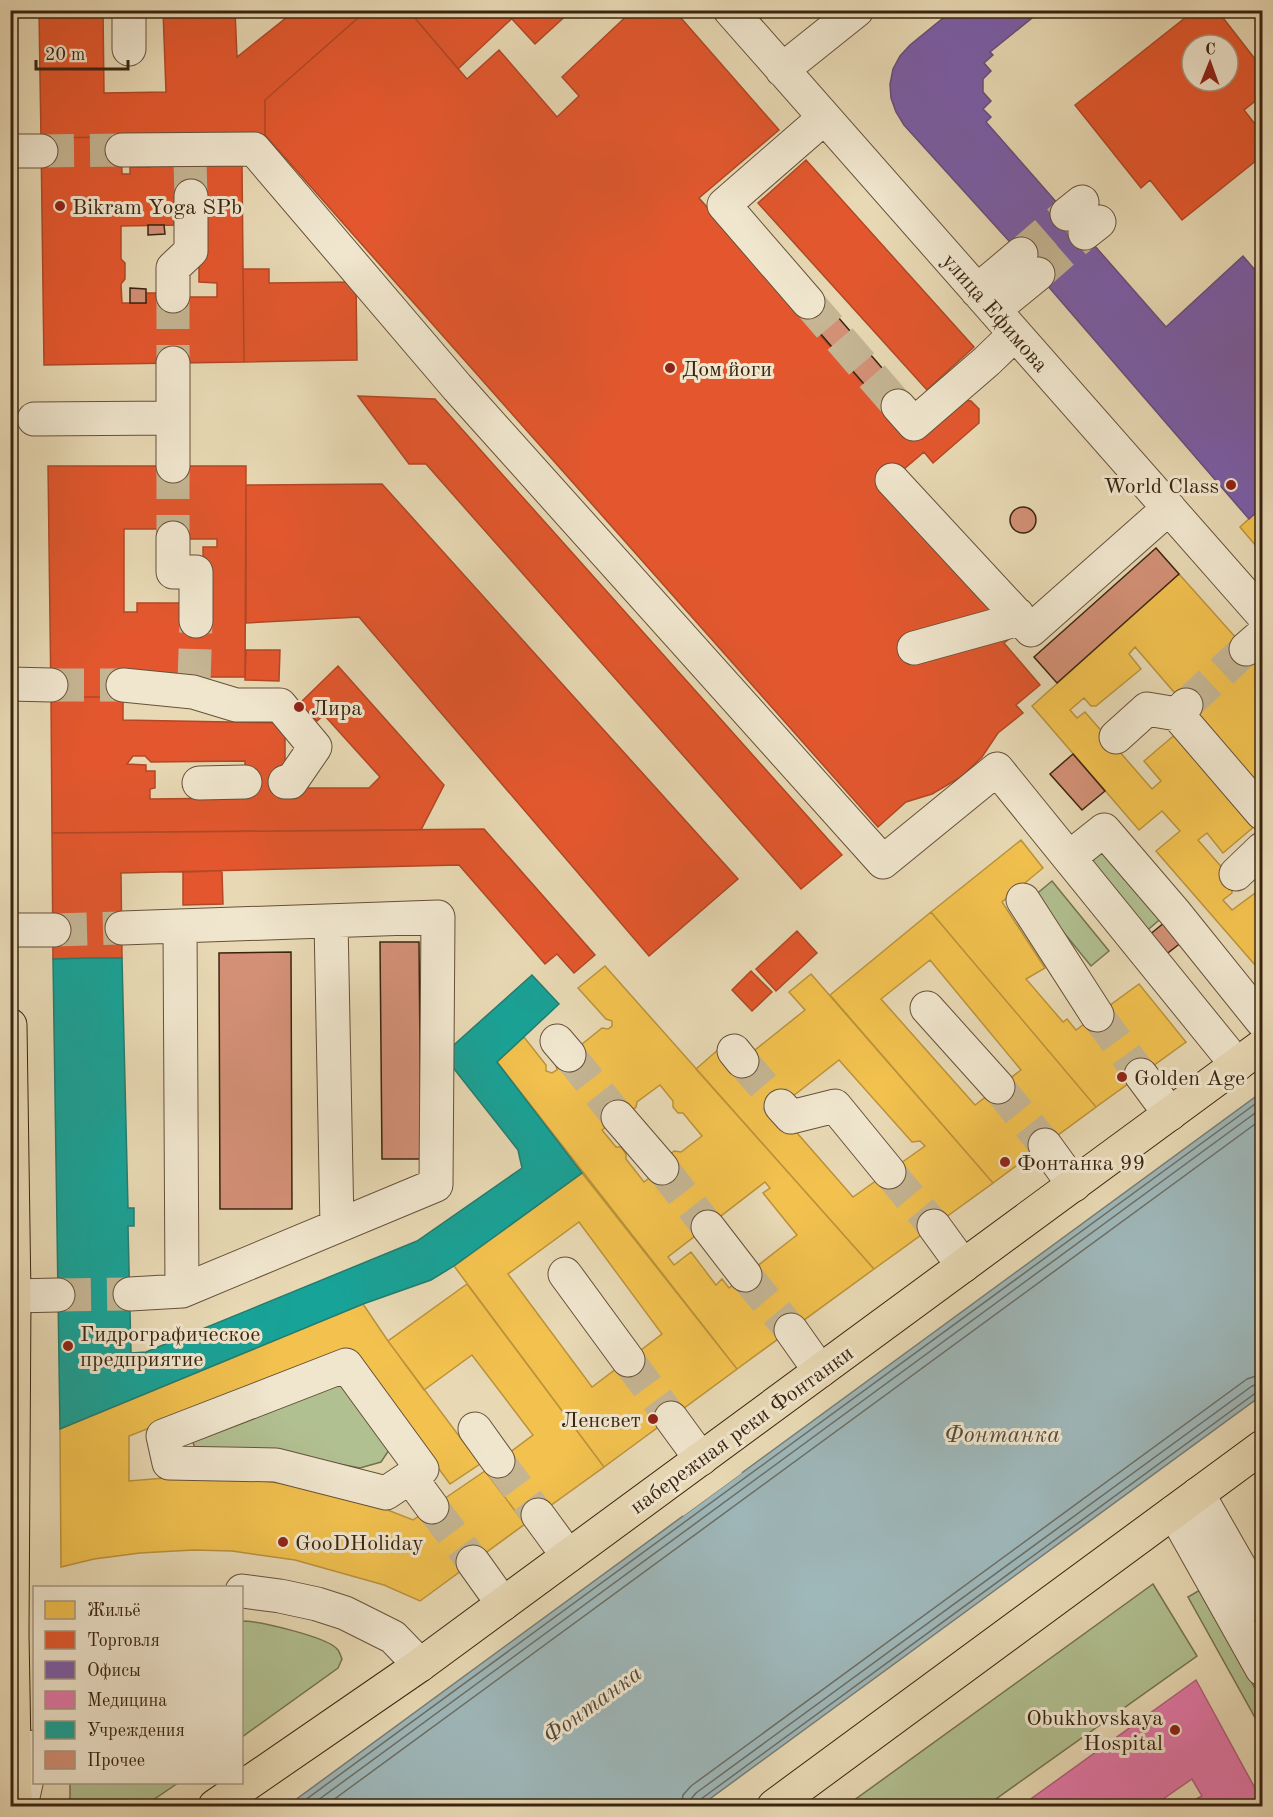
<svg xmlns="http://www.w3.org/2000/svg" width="1273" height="1817" viewBox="0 0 1273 1817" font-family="'Old Standard TT',serif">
  <rect width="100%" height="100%" fill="#e8d9b4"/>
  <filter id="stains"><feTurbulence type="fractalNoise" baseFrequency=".00333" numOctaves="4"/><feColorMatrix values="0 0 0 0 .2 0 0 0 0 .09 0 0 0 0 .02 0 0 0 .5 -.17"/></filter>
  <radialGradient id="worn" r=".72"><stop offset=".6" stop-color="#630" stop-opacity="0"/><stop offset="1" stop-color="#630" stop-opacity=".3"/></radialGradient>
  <path fill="#b1c091" stroke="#767250" stroke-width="1.5" d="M1103,853L1165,915L1143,934L1092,863L1096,856Z
    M1052,881L1109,951L1091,966L1034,896Z
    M341,1381L389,1450L381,1462L360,1468L275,1452L196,1450L191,1438Z
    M1153,1584L1197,1656L986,1806H846Z
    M1200,1590L1262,1701V1730L1188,1597Z
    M242,1621C258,1621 329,1637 338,1650C340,1653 341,1656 342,1659L338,1668L242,1737Z
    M70,1783V1782L178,1783L144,1806H70Z"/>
  <path fill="#9eb7b9" stroke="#767c75" stroke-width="1.5" d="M1262,1092V1395L700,1806H287Z"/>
  <path fill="#e8d9b4" d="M740,1471L742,1473L683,1516L682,1514Z"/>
  <path fill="#f2c14e" stroke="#bb923b" stroke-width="1.5" fill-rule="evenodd" d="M1262,507V553L1240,527Z
    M1179,574L1262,667V794L1135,647L1129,654L1141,669L1096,706H1091L1084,698L1070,710L1077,718L1085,712L1152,789L1161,781L1144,761L1178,732L1256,825L1223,853L1207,833L1198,840L1232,879V893L1223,900L1232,910L1262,888V973L1156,851L1180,831L1162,811L1139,830L1032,706Z
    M1021,840L1043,868L1002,902L1045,968L1026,979L1063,1022L1067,1019L1076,1030L1139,984L1186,1042L1096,1107L931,912Z
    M931,912L1096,1107L993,1183L830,995ZM930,960L1021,1070L975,1105L881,999Z
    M605,966L874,1269L737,1369L497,1062L524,1037L546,1065V1071L552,1073L557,1070L556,1065L602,1028L608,1029L612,1026V1021L606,1019L578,988ZM660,1085L673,1101V1107L678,1113H683L702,1136L681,1152L674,1151L666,1158V1165L644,1182L626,1159V1154L621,1147H616L602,1130L624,1113H629L636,1107L637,1102ZM765,1182L770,1188L763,1193L797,1235L729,1288L722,1279L716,1285L691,1252L674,1265L668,1257Z
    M811,974L993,1183L874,1269L696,1069L720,1048L735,1066L805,1010L789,992ZM839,1060L912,1142L920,1141L925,1146L853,1197L784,1118L769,1115Z
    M582,1173L737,1369L604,1467L454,1266ZM579,1222L662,1334L592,1387L508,1274Z
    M467,1284L604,1467L525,1524L485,1471L533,1435L472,1355L424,1390L388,1341Z
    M363,1304L388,1341L480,1464L450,1484L350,1349L129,1436V1481L165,1478L245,1479L296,1485L380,1507L413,1520L485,1471L525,1524L420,1601L384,1585L295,1560L232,1551L193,1550L140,1553L94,1559L61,1567L60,1429Z"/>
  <path fill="#e4572e" stroke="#b14825" stroke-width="1.5" fill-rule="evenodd" d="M39,10H103L104,93L166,92L163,10H235L237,57L296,10H367L265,100V135L41,138Z
    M367,10H408L467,79L499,50L557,117L579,96L562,77L633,10H674L779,130L699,198L913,440L955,403L962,400L971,401L979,409V423L933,463L924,452L883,487L1017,633L1004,643L1040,685L1016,705L1023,713L998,733L982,757L961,777L932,794L906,802L878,827L265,135V100Z
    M408,10H521L458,69Z
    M521,10H572L535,44L512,19Z
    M1195,10H1217L1262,68V96L1244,110L1262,133V156L1182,220L1150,180L1141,188L1075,105ZM1192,45H1228V81H1192Z
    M121,137L122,174H130V167H150V156L242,165L244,362L44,365L41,138ZM199,196V282L217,283V297H156V293H145L146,303H122L121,284L125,279V263L121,259V226L182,225Z
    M806,160L974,347L927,390L758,203Z
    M243,269H269V283L356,282L357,360L244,362Z
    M358,396L435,399L842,855L801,889L426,464H409Z
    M48,466H246L245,677H199L123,697H51ZM124,529H157V539H217V547H203L204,621L189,603H137V612H124Z
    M382,484L738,879L649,956L359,617L246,623V485Z
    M246,650H280L279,681L245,680Z
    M338,666L444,785L421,830L52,833L51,697H123V720L285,723V788H369L380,777L324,715L317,721L312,716L306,722L294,703H300ZM133,756H145L151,762L245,761V782L236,798L150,799V789L155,788V771H146V765L127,764Z
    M484,829L595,955L574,973L557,954L545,964L459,865L121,873L122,958L53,959L52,833Z
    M222,871L223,904L183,905V872Z
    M797,931L817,953L776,991L756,969Z
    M751,971L772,992L752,1011L732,990Z"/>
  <path fill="#7b5ea7" stroke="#684d7a" stroke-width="1.5" d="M953,10H1042L990,52L993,55L984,63L991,71L983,79V92L991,101L983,109L991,117L986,122L1166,327L1243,256L1262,278V507L1249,519L1009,241L904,125L896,112L891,98L890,84L893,69L900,56L910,45Z"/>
  <path fill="#e377a8" stroke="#b05e7a" stroke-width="1.5" d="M1196,1680L1262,1801V1806H1183L1202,1796L1192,1779L1153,1806H1021Z"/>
  <path fill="#17a398" stroke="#227d6f" stroke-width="1.5" d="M89,958H122L128,1208H134V1226H128L131,1353L146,1352L417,1241L522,1168L518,1150L447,1060V1051L532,975L559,1004L497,1062L582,1173L454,1266L431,1280L363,1304L60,1429L53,959Z"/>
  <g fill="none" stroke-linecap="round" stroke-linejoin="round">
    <path stroke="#6c6e64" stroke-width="1.5" d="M297,1806L1262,1099
      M310,1806L1262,1108
      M325,1806L1262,1119
      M681,1806L683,1795L691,1786L1247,1379L1262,1374
      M690,1806L691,1799L696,1793L1252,1386L1262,1383
      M698,1806L701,1799L1257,1392L1262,1391"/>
  </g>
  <path fill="#d39076" stroke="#3a2410" stroke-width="1.5" d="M148,225H164L165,234L148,235Z
    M130,288L146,289V303H130Z
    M818,294L908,398L890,414L800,310Z
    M1010 520a13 13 0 1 1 26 0a13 13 0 1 1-26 0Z
    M1156,548L1179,574L1057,683L1034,657Z
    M1073,754L1105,791L1082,810L1050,774Z
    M1165,922L1182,942L1164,956L1148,936Z
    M380,942H419L421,1159H382Z
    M291,952L292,1209H220L219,953Z"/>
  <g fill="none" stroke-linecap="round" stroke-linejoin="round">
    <path stroke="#c5b593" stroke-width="33" stroke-dasharray="33 16" stroke-linecap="butt" d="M41,151L122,150
      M190,161L191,196
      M1021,254L1067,214
      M1038,274L1085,233
      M173,296V363
      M808,302L898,406
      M173,466V538
      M194,682L196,621
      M51,685H123
      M1186,705L1246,649
      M54,930L122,928
      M1097,1015L1141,1075
      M569,1055L618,1117
      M742,1061L781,1106
      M998,1087L1045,1145
      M662,1168L708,1227
      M889,1172L934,1226
      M745,1275L791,1330
      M58,1295L130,1294
      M628,1360L671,1418
      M498,1461L538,1515
      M432,1507L473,1562"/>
    <defs>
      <path id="minor" d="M129,10V49
        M730,10L1262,614
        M782,70L857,10
        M122,150L254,149L457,387L883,862L997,769L1237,1065
        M10,151H41
        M1067,214L1082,202
        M1085,233L1099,222
        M977,291L1021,254
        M173,296V268L191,251V196
        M808,302L724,205L824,118
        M994,310L1038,274
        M898,406L914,424L987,361L1015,334
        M34,419L173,418
        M173,466V363
        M892,480L1031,630L1169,508
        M173,538V572H196V621
        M914,648L1008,622L1017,614
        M1246,649L1262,635
        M10,684L51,685
        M123,685L193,692L236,705H280L315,747L291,782H285
        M1186,705L1177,714L1262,813
        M1116,737L1147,709L1177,714
        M199,783L245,782
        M1070,857L1104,830L1176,914L1262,1021
        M1236,874L1262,849
        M1023,900L1097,1015
        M331,921L337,1226
        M180,927L182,1291
        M122,928L438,917L436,1185L182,1291L130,1294
        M10,930H54
        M927,1008L998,1087
        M557,1041L569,1055
        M734,1051L742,1061
        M1141,1075L1170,1114
        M781,1106L791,1117L835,1106L889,1172
        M618,1117L662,1168
        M1045,1145L1074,1185
        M934,1226L963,1266
        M708,1227L745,1275
        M565,1274L628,1360
        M14,1296L58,1295
        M791,1330L820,1371
        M671,1418L701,1459
        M475,1429L498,1461
        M410,1477L386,1493L276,1465L169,1463L163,1436L346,1365L422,1469L410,1477L432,1507
        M1198,1494L1262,1606
        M1174,1512L1262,1669
        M538,1515L568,1556
        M473,1562L503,1604
        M242,1591L280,1596L317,1604L345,1613L393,1637L420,1665
        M21,1806L34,1747"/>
      <path id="major" d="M10,1025L14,1296L12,1634L15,1806
        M215,1806L420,1665L1262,1046
        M774,1806L1262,1447"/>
    </defs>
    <use href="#minor" stroke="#665139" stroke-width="35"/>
    <use href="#major" stroke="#3a2410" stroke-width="35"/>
    <use href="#minor" stroke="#f0e6ce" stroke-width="33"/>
    <use href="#major" stroke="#e8d9b4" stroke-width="33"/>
  </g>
  <g fill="#8f2418" stroke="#f0e6ce" stroke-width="2">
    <circle cx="60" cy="206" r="6"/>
    <circle cx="670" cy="368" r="6"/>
    <circle cx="1231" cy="485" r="6"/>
    <circle cx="299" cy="707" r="6"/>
    <circle cx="1122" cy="1077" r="6"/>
    <circle cx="1005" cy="1162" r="6"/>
    <circle cx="68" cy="1346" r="6"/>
    <circle cx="653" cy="1419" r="6"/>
    <circle cx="283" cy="1542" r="6"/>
    <circle cx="1175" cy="1730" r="6"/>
  </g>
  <g text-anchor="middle" stroke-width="6" stroke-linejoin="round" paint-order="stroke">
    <g font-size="22" fill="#3a2410" stroke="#f0e6ce" text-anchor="start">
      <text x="72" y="214">Bikram Yoga SPb</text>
      <text x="682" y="376">Дом йоги</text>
      <text x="1219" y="493" text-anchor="end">World Class</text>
      <text x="311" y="715">Лира</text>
      <text x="1134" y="1085">Golden Age</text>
      <text x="1017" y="1170">Фонтанка 99</text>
      <text x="80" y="1341">Гидрографическое<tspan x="80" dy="25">предприятие</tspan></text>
      <text x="641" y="1427" text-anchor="end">Ленсвет</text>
      <text x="295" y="1550">GooDHoliday</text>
      <text x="1163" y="1725" text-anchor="end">Obukhovskaya<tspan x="1163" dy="25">Hospital</tspan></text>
    </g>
    <g font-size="22" fill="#3a2410" stroke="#f0e6ce">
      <text transform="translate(996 312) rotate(49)" y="8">улица Ефимова</text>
      <text transform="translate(741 1429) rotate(-36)" y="8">набережная реки Фонтанки</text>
    </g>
    <g font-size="24" font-style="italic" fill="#53493a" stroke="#f0e6ce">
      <text x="1002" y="1442">Фонтанка</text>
      <text transform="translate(592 1704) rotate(-36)" y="8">Фонтанка</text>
    </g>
  </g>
  <rect width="1273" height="1817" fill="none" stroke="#e8d9b4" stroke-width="36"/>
  <rect x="12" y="12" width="1249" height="1793" fill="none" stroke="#3a2410" stroke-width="3"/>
  <rect x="18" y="18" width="1237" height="1781" fill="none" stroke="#3a2410" stroke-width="1.5"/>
  <rect x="33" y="1586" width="210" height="198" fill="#f0e6ce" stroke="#a79882" stroke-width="1.5"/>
  <rect x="45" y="1601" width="30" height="18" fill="#f2c14e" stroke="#a79882" stroke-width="1.5"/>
  <text x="87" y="1616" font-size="18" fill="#3a2410">Жильё</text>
  <rect x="45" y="1631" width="30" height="18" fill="#e4572e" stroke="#a79882" stroke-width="1.5"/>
  <text x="87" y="1646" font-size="18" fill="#3a2410">Торговля</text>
  <rect x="45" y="1661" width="30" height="18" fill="#7b5ea7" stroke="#a79882" stroke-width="1.5"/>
  <text x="87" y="1676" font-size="18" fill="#3a2410">Офисы</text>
  <rect x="45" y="1691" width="30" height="18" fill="#e377a8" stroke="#a79882" stroke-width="1.5"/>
  <text x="87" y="1706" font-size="18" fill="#3a2410">Медицина</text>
  <rect x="45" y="1721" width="30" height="18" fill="#17a398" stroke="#a79882" stroke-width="1.5"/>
  <text x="87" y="1736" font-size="18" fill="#3a2410">Учреждения</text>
  <rect x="45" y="1751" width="30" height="18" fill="#d39076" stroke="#a79882" stroke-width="1.5"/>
  <text x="87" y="1766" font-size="18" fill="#3a2410">Прочее</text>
  <g transform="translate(1210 63) rotate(1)"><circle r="28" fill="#f0e6ce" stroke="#a79882" stroke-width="1.5"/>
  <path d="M0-4.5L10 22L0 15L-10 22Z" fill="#8f2418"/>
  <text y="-9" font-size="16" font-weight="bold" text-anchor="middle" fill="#3a2410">С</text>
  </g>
  <path d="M36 60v9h92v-9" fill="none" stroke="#3a2410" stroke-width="3"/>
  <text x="45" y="60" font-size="18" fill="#3a2410" stroke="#f0e6ce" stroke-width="4.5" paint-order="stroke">20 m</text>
  <rect width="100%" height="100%" filter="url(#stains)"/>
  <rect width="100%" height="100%" fill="url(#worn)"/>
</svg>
